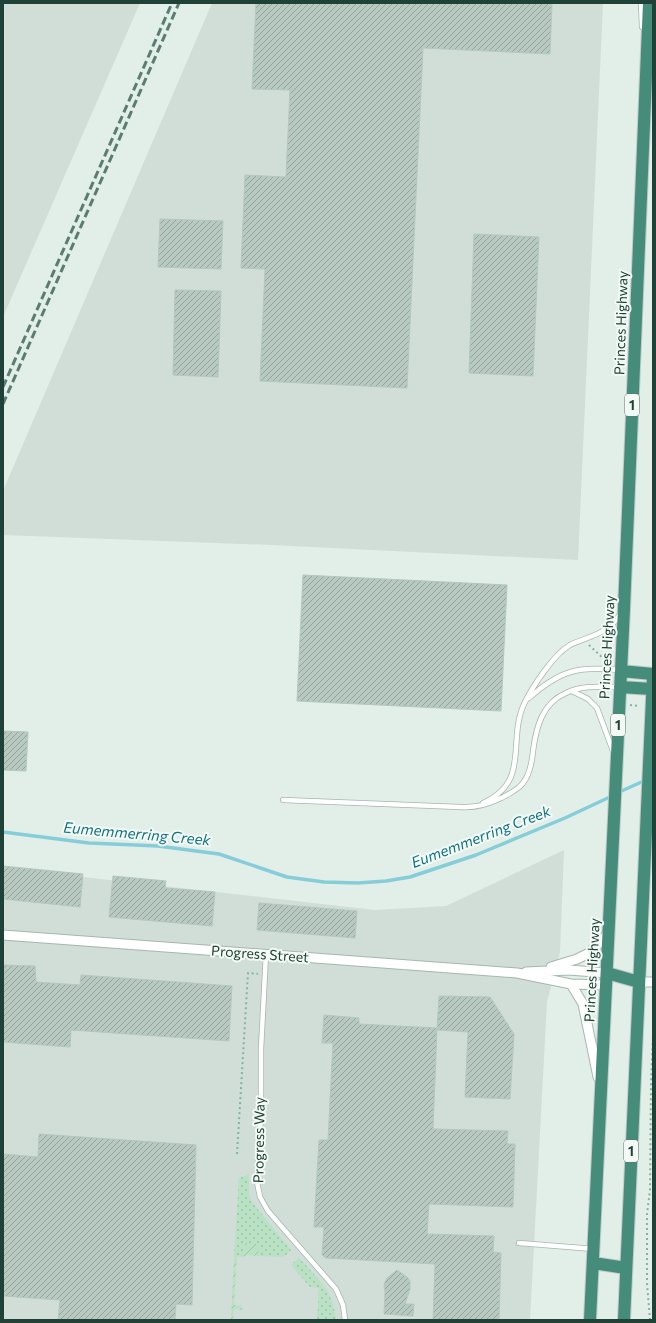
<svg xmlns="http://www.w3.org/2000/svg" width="656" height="1323" viewBox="0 0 656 1323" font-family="Commissioner,sans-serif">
  <defs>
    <pattern id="grass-dots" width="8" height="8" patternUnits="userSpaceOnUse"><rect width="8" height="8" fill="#b9e1c3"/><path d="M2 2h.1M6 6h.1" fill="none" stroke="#9fc2a8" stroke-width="1.8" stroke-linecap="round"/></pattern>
    <pattern id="garden-furrows" width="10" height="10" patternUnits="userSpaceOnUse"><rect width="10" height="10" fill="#b9e1c3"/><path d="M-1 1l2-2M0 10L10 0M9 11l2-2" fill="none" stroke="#9fc2a8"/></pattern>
    <pattern id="building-hatch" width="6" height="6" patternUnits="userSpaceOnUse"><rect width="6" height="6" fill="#b7c9c1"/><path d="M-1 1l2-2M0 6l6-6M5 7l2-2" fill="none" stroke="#94a59e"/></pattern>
  </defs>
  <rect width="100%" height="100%" fill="#e2eee8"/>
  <path fill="#d0ded7" d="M3,3H140L3,317Z
    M212,3H603L578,560L271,545L3,535V491Z
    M564,850L560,952L547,1002L530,1320H3V868L375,910L446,906Z"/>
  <path fill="url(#grass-dots)" d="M249,1174V1195L252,1202L291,1250L284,1257L258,1256L259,1244L245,1243L244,1257L234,1256L239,1178Z
    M299,1258C318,1279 333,1290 336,1320H317L319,1288L310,1287L291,1265Z"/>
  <path fill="url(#garden-furrows)" d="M245,1243L259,1244L258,1256L246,1255L245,1257H244Z
    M234,1256H237L234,1305L242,1306V1310L234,1309L233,1320H231Z"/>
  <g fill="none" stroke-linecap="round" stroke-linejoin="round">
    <path stroke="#85cdd8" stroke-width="3.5" d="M617,793L646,780
      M3,832L89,843L158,846L219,854L287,877L324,882L358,883L386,881L410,877L476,855L565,818L612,796"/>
  </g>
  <path fill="url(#building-hatch)" stroke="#b4c8bf" d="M256,3H552L550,54L423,48L407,388L260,381L265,269L241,268L245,175L286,177L290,90L252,89Z
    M160,219L223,221L221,269L158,267Z
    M474,234L539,237L533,376L469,373Z
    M175,290L221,291L218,377L173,375Z
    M303,575L507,585L501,711L297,701Z
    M3,731L28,732L26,771L3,770Z
    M3,866L83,874L80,907L3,899Z
    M113,876L166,881L165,888L215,892L212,926L109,917Z
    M259,903L357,911L355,938L257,930Z
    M4,965L35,966L36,982L80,985L81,975L232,986L229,1041L71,1030L70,1047L3,1042Z
    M439,996L490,997L514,1034L510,1099L465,1097L468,1032L437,1030Z
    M324,1015L359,1018V1024L437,1028L433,1129L508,1131L507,1144H515L513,1207L429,1204L427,1234L494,1236L493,1252L501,1253L499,1320H433L435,1264L326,1258L322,1255L324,1227H314L319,1140H328L333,1043H322Z
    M39,1134L196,1145L192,1305L176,1304L175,1320H58L60,1300L3,1296V1154L38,1157Z
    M397,1270L407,1277L410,1281V1289L405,1304H414L413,1316L384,1314L385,1292L384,1286L385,1282L387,1278Z"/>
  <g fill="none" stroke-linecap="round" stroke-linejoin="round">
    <defs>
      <path id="service" d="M641,3L642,27
        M572,691L588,699L597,708L613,751
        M529,698C560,670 579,666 619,670
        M283,800L460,807C475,808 487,805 501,798C509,794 518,790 523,783C530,774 532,762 533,751C536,728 542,703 566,693C583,685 601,687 620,687
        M483,803C532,781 506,740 525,702C533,686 554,654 570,645C582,639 598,636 609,627C614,624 617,618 621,613
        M266,954L261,1049V1111L257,1182L260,1197L268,1211L336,1289L343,1305L345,1320
        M519,1243L594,1249"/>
      <path id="minor" d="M3,935L517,973L571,984L606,985
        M551,967L577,959L589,953L608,934
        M526,972L569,970L607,973
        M639,982H653
        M571,984L583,1004L598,1077"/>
      <path id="trunk" d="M621,671L653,674
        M620,687L652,689
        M607,973L639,982
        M593,1263L626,1268
        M590,1320L624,609L649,3
        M624,1320L653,676"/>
    </defs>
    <use href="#service" stroke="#a4b7af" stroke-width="6"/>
    <use href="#minor" stroke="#a4b7af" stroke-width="11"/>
    <use href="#trunk" stroke="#c1cac7" stroke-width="14"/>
    <path stroke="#80b4a3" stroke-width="2" stroke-dasharray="2 3" stroke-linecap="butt" d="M589,645L606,661
      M630,705L640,706
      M237,1154L248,973L258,974
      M650,1320L647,1283V1214L650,1190L651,1083L653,1037"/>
    <use href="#service" stroke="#fff" stroke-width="4.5"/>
    <use href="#minor" stroke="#fff" stroke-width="9"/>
    <use href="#trunk" stroke="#468c7a" stroke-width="12"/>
    <path stroke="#5b7c73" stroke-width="3" stroke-dasharray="8 4" stroke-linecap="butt" d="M3,387L172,3
      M3,404L179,3"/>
  </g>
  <g text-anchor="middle" stroke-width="4" stroke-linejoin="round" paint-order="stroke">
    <g fill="#f3faf6" stroke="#5f7870" stroke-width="1">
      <rect x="625" y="394" width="14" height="22" rx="3"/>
      <rect x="611" y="714" width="14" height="22" rx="3"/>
      <rect x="624" y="1140" width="14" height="22" rx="3"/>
    </g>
    <g font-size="13" font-weight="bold" fill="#204137">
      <text x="632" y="410">1</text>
      <text x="618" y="730">1</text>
      <text x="631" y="1156">1</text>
    </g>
    <g font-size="14" fill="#204137" stroke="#f3faf6">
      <text transform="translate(621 323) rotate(-88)" y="5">Princes Highway</text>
      <text transform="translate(607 647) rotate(-87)" y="5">Princes Highway</text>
      <text transform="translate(260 954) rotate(4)" y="5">Progress Street</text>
      <text transform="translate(592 970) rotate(-87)" y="5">Princes Highway</text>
      <text transform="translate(259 1140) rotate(-89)" y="5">Progress Way</text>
    </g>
    <g font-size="15" font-style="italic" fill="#147383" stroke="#f3faf6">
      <text transform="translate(137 834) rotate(5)" y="5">Eumemmerring Creek</text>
      <text transform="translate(481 837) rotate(-21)" y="5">Eumemmerring Creek</text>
    </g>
  </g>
  <rect width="656" height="1323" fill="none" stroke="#204137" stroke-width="8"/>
</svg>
